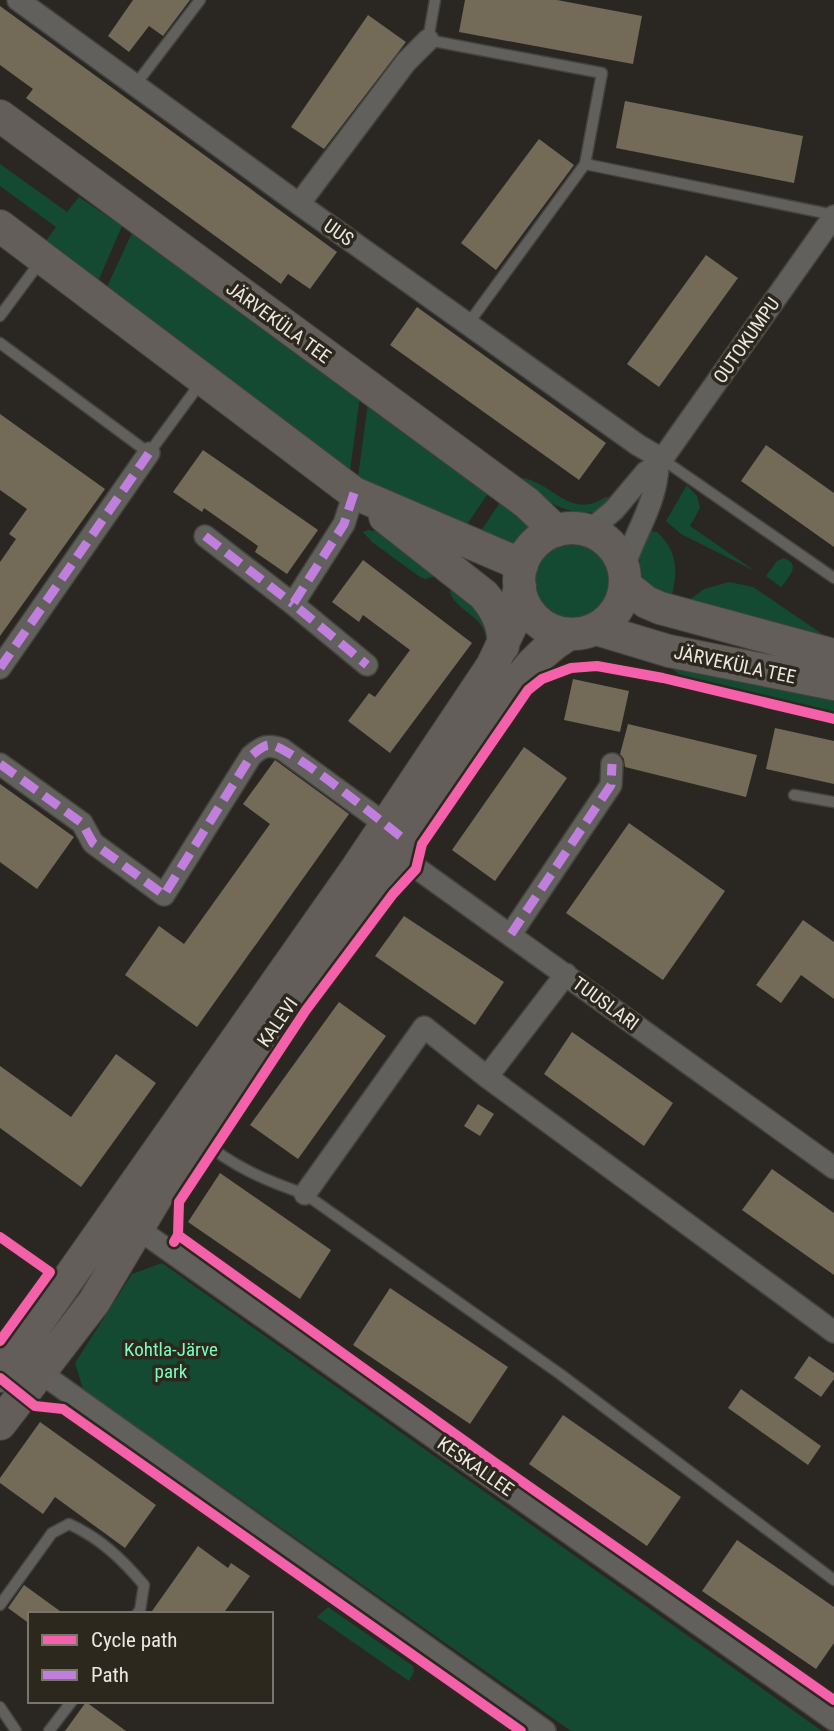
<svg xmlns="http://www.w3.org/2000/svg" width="834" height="1731" viewBox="0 0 834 1731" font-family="'Roboto Condensed',sans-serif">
  <rect width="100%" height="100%" fill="#2a2722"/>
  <path fill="#144a31" d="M0,164L67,212L79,197L122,226L96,286L43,245L56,227L0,186Z
    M132,233L360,396L350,471L105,291Z
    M368,403L489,492L464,529L406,505L358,477Z
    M524,478C554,485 572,520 605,497L614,498L601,511C569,518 542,500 519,480Z
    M687,485L697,496L700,508L690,526L755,571L681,534L666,521Z
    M501,501L530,527L513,546L477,537Z
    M368,530L382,532L437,571L433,577L425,579L420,577L372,542L363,532Z
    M649,531L657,532C680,553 678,577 669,605C639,580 631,570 649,531Z
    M533 582a39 39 0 1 1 78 0a39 39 0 1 1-78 0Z
    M783,558C802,563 789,577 781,587L766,576L777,561Z
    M729,582L753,587L834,642L688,601L704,589Z
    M452,585L481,605L494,633L486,642C486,618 464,615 452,597L450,592Z
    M674,663L834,698V712L682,677L673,669Z
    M162,1263L822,1731H571L83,1389L75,1363L132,1274Z
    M328,1607L413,1666L414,1672L409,1681L317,1617Z"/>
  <path fill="#746a58" d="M133,0H190L163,36L149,26L129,52L108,36Z
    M465,0H557L642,16L633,64L459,32Z
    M0,6L337,252L310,289L288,274L281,284L26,98L33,89L0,65Z
    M368,15L406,42L324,149L291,127Z
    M625,101L803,136L794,183L616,148Z
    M539,139L574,165L496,270L461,243Z
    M706,255L738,278L659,387L627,364Z
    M417,307L606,443L579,480L390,345Z
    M0,414L105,489L0,636V562L16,539L9,534L27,509L0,490Z
    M766,445L834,493V547L741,481Z
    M203,450L318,530L287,574L255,552L258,546L204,508L202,512L173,492Z
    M363,560L472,643L390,753L348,721L369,693L375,697L410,650L363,615L359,622L332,602Z
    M573,679L629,691L620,732L564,720Z
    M628,724L757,755L746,797L625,767L624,759L620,754Z
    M775,728L834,741V784L766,769Z
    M524,747L567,778L495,881L452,850Z
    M275,760L349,814L197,1027L125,975L159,926L184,944L270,824L243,804Z
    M0,784L74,837L37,889L0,862Z
    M629,823L725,891L663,980L566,913Z
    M404,916L504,982L475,1025L375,956Z
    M803,920L834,942V999L801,975L781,1003L756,985Z
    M339,1002L386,1036L298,1159L250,1125Z
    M572,1032L673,1103L644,1146L544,1074Z
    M116,1054L156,1083L81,1187L0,1128V1066L71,1117Z
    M478,1104L494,1114L480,1136L464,1126Z
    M772,1169L834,1213V1275L742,1210Z
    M220,1173L331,1250L300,1299L188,1222Z
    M390,1288L508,1367L470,1424L353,1345Z
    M809,1356L834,1373V1379L821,1397L794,1378Z
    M741,1389L821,1446L808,1465L728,1408Z
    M563,1415L681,1497L647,1546L529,1464Z
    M40,1422L156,1505L125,1548L55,1497L43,1514L0,1483V1478Z
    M737,1540L834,1607V1643L816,1669L702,1591Z
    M198,1546L228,1568L231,1563L250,1576L223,1614H150Z
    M24,1585L64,1614H30V1624L8,1608Z
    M86,1702L126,1731H65Z"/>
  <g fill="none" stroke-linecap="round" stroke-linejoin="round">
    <defs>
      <path id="service" d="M435,0L428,40L602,73L585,164
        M136,84L200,0
        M0,316L40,262
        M468,324L585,164L834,215
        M0,343L149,453L202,381
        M662,459L834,578
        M794,795L834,802
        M199,1138C232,1166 264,1180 305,1194L560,1374L834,1580
        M0,1605L52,1533L69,1524C100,1538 122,1559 144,1585L140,1610L137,1614
        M0,1707L16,1731
        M49,1731L72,1701"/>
      <path id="minor" d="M18,0L299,204L638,445L662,459
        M299,204L406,62L428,40
        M354,493L344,524L293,604L367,665
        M589,531L614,510L646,472L658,465L834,216
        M205,536L293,604
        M624,567C635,533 657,502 658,465
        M0,668L149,453
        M0,764L82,823L93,843L164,895L251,756C262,746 268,744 282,749L396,832
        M386,846L834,1168
        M511,934L611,785L612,764
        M487,1077L566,974
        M305,1194L424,1027L487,1077L834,1332
        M127,1221L834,1720
        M37,1361L41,1373L545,1731"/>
      <path id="secondary" d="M0,116L527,503L556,531
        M0,226L354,493L522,565
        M385,517L484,595C496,609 505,626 503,646
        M519 581a53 53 0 1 1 106 0a53 53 0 1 1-106 0Z
        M625,585L646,602L660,608L834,655
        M596,629L669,651L834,684
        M0,1376L357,868L492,666L512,624L520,586
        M0,1424L94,1302L157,1196L197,1136L517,682C532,662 547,647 569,634"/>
    </defs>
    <use href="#service" stroke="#45433f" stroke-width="13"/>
    <use href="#minor" stroke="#45433f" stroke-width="24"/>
    <use href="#secondary" stroke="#45433f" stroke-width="34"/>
    <use href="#service" stroke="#62605c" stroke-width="10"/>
    <use href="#minor" stroke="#62605c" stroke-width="21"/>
    <use href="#secondary" stroke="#635e59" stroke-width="32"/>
    <path stroke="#c07fdc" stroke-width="9" stroke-dasharray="18 9" stroke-linecap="butt" d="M354,493L344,524L293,604L367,665
      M205,536L293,604
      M0,668L149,453
      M0,764L82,823L93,843L164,895L251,756C256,752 262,745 270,745C287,744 386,825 405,840
      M511,934L611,785L612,764"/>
    <defs>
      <path id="cycleway" d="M178,1235L494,1462L834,1700
        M0,1237L50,1272L0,1341
        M174,1242L178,1235L179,1202L306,1010L393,894L416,869L422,844L528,690L542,679L571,668L597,666L663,678L834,719
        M0,1378L35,1406L63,1409L521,1731"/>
    </defs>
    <use href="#cycleway" stroke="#2d281e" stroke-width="15"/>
    <use href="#cycleway" stroke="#f560ab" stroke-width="10"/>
  </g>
  <g text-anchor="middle" stroke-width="7" stroke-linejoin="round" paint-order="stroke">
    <g font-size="19" fill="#ebe7e1" stroke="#2d281e">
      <text transform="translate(339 232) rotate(35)" y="7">UUS</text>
      <text transform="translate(279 322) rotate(36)" y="7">JÄRVEKÜLA TEE</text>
      <text transform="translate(746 340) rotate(-55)" y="7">OUTOKUMPU</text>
      <text transform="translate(735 664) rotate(12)" y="7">JÄRVEKÜLA TEE</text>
      <text transform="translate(606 1003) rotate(36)" y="7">TUUSLARI</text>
      <text transform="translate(277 1022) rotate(-55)" y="7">KALEVI</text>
      <text transform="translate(476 1466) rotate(35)" y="7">KESKALLEE</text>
    </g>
    <g font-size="19" fill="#7efbbc" stroke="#2d281e">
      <text x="171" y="1356">Kohtla-Järve<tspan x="171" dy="22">park</tspan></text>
    </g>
  </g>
  <rect x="28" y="1612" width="245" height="91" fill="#2d281e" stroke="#79746c" stroke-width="2"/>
  <rect x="42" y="1635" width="35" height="10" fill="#f560ab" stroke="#79746c" stroke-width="2"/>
  <text x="91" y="1647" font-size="21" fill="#ebe7e1">Cycle path</text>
  <rect x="42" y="1670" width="35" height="10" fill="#c07fdc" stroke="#79746c" stroke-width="2"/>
  <text x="91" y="1682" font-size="21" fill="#ebe7e1">Path</text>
</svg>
